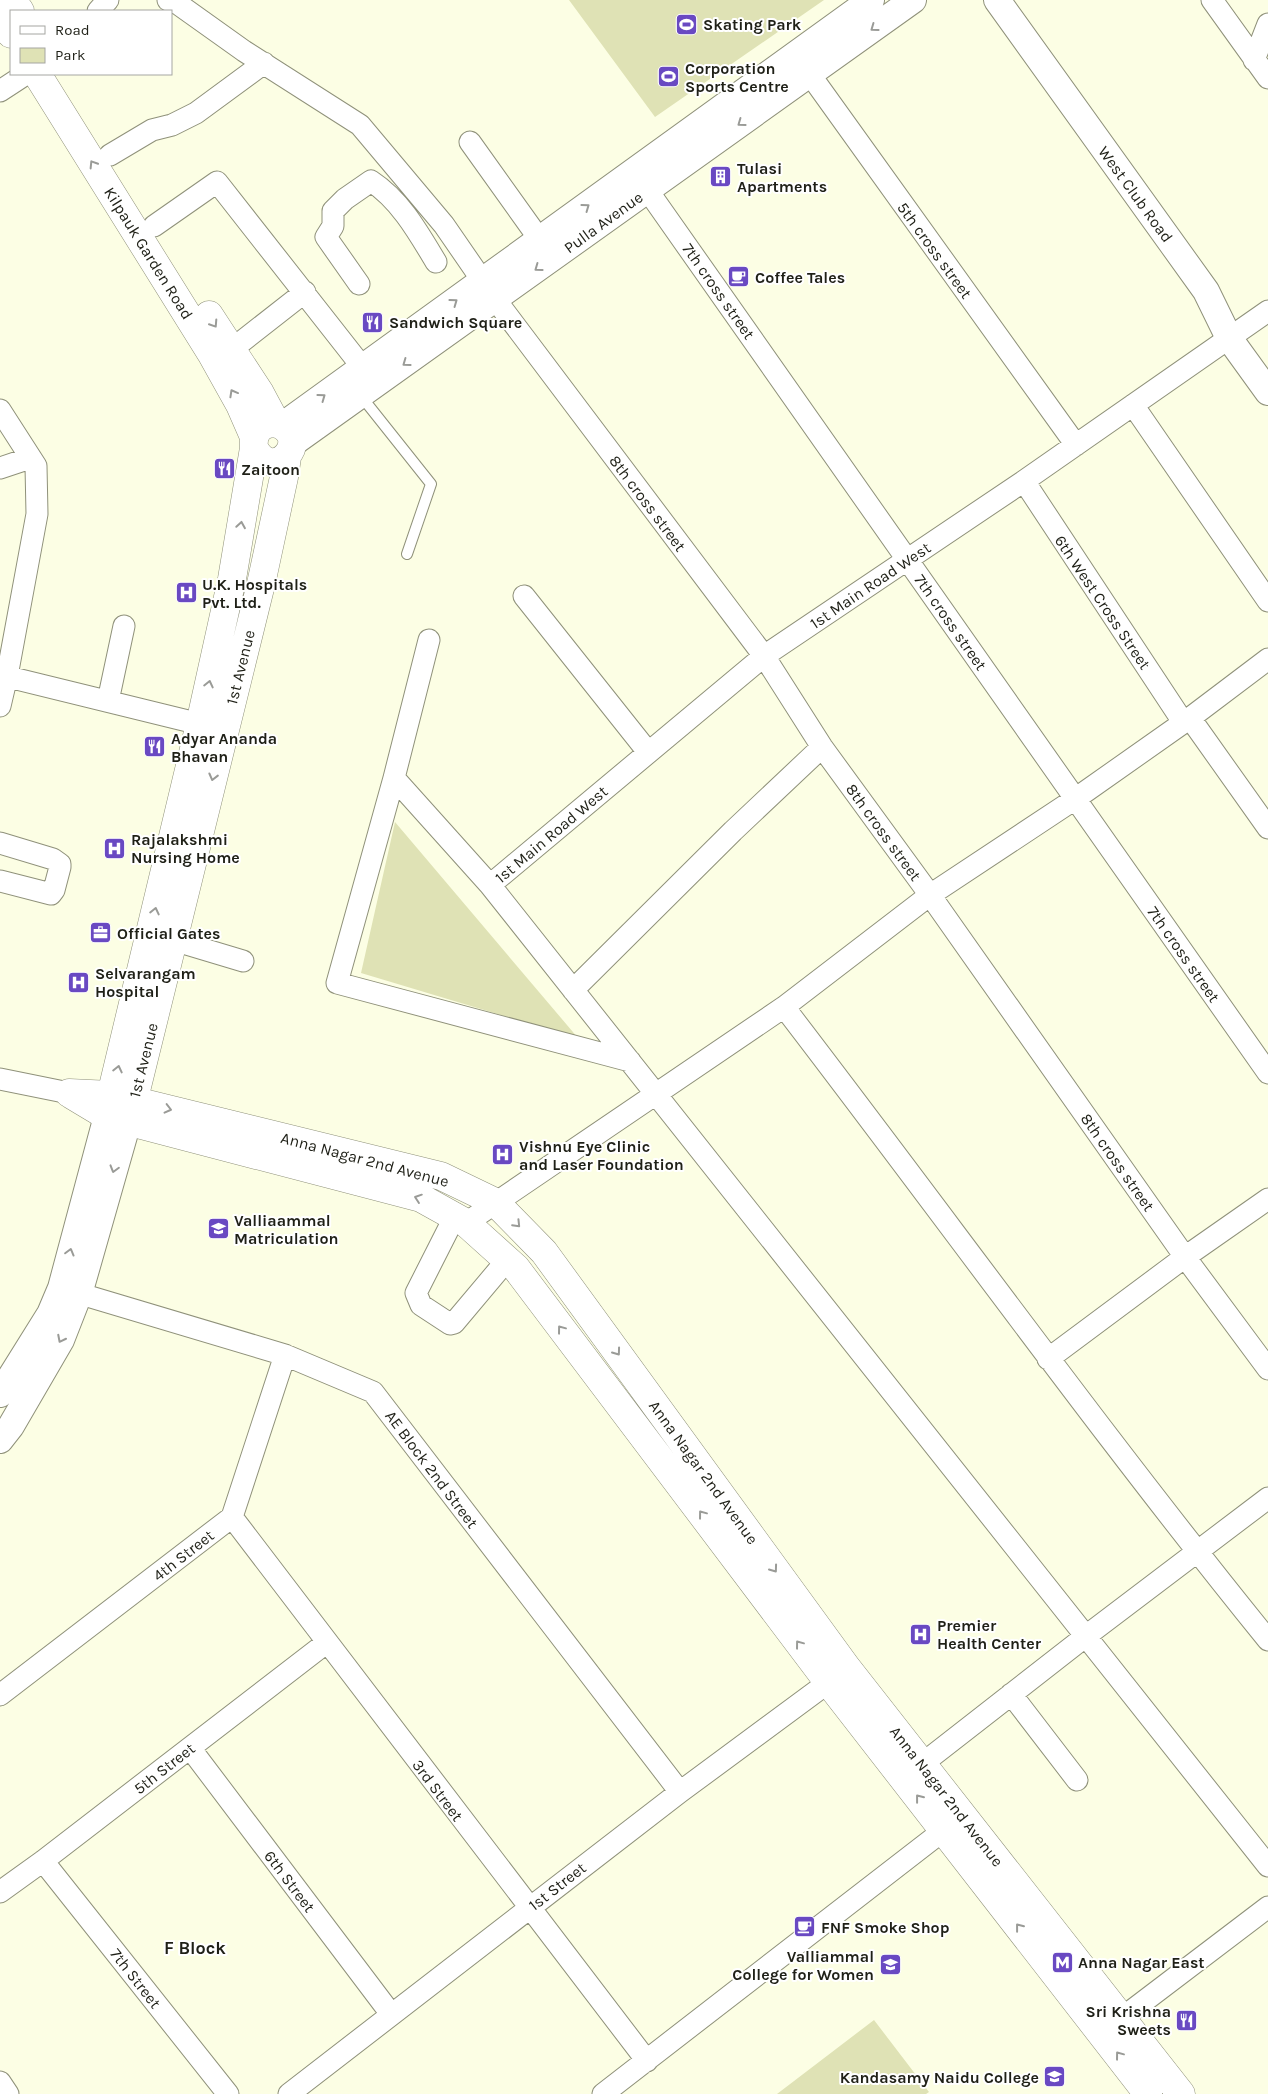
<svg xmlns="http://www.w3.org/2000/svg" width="1268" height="2094" viewBox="0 0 1268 2094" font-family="Karla,sans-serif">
  <rect width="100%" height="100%" fill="#fcfee4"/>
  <path fill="#dfe2b5" d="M569,0H824L655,117Z
    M395,822L578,1038L361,973Z
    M874,2020L929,2092L926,2094H777Z"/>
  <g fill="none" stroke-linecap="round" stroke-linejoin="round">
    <defs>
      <path id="service" d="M361,396L431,484L407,554"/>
      <path id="minor" d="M168,0L178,4L244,51L360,125L444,225L495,299L764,656L822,747L930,895L1185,1257L1268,1369
        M1212,0L1268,78
        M98,11L108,0
        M1254,60L1268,24
        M801,62L1076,445
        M0,91L26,74
        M470,142L540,240
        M110,155L152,130L172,125L196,113L264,63
        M639,178L1268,1073
        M154,226L217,182L363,368
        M359,284L326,237L333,226V211L345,199L371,181C400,200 418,232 436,262
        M231,350L305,292
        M1133,405L1268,601
        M0,410L36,466L37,514L7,676L0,706
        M0,468L30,458
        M1024,481L1183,722
        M524,596L648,752
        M429,640L394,778L337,983L630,1061
        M0,675L200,724
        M108,701L124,626
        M1190,718L1268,828
        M394,778L490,885L1268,1866
        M0,843L53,859L60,864V867L54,890L51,894L0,881
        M490,885L764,656L1024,481L1268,311
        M173,940L243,961
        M573,990L733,831L822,747
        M784,1007C946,1218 1101,1434 1268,1640
        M0,1079L69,1093
        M455,1216L416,1293L421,1305L450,1324L454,1323L507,1260
        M466,1223L784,1007L930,895L1075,799L1190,718L1268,659
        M64,1289L285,1355L373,1392L680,1792
        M1048,1359L1185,1257L1268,1199
        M232,1517L647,2061
        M1011,1694L1077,1780
        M0,1695L232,1517L285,1355
        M190,1748L391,2014
        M922,1764L1086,1636L1268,1498
        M43,1861L228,2094
        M0,1892L43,1861L326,1643
        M1122,2018L1268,1907
        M0,2082L8,2094
        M289,2094L680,1792L841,1673
        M603,2094L944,1830"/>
      <path id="tertiary" d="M997,0L1206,291L1229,338L1268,392
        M283,425L871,0
        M293,443L913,0
        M0,1394L50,1314L61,1288L107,1116
        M0,1440L11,1426L61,1340L79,1294L128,1122"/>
      <path id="secondary" d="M12,0L20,11
        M0,16L11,34
        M37,74L211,353L240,405L254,437
        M209,315L260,393L276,423
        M69,1093L111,1095L441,1176L495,1202L544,1252L847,1668L1181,2094
        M72,1095L107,1116L421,1198L466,1223L516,1268L829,1683L1148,2094
        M107,1112L200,724L232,579L254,448C252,432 261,423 276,423C315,437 274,486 254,448
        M129,1119L261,584L284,477L287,457"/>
    </defs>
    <use href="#service" stroke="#8f917a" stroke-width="12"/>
    <use href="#minor" stroke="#8f917a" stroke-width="23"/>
    <use href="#tertiary" stroke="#8f917a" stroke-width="28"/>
    <use href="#secondary" stroke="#8f917a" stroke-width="29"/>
    <use href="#service" stroke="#fff" stroke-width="10"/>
    <use href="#minor" stroke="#fff" stroke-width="21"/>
    <use href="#tertiary" stroke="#fff" stroke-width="26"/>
    <use href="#secondary" stroke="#fff" stroke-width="28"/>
  </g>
  <defs><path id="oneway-chevron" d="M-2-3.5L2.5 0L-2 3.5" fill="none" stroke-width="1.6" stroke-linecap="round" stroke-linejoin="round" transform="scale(1.25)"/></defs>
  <g stroke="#9a9b97">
    <use href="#oneway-chevron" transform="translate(874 28) rotate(144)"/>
    <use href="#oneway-chevron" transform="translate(741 123) rotate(144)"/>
    <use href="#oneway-chevron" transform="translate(93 164) rotate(-122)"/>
    <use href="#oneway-chevron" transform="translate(586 207) rotate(-36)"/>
    <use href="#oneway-chevron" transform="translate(538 268) rotate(144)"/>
    <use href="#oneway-chevron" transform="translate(454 302) rotate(-36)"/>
    <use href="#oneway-chevron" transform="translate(214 324) rotate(57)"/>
    <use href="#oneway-chevron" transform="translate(406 363) rotate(144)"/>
    <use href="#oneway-chevron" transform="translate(233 393) rotate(-119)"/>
    <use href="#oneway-chevron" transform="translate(322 397) rotate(-36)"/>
    <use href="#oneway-chevron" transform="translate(241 525) rotate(-81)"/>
    <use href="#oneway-chevron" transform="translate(209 684) rotate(-77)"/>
    <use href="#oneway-chevron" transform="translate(213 777) rotate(104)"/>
    <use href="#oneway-chevron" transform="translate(155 911) rotate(-77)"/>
    <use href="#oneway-chevron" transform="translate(118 1069) rotate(-77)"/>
    <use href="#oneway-chevron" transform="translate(168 1109) rotate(14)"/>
    <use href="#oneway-chevron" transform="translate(114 1169) rotate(106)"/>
    <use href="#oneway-chevron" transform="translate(418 1198) rotate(-161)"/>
    <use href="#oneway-chevron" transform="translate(517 1224) rotate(46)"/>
    <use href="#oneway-chevron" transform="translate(70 1252) rotate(-75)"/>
    <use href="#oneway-chevron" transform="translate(561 1329) rotate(-127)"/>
    <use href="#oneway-chevron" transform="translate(61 1339) rotate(117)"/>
    <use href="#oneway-chevron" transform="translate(617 1352) rotate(54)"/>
    <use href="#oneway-chevron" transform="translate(702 1514) rotate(-127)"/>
    <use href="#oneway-chevron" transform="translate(774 1569) rotate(54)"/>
    <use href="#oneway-chevron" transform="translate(799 1644) rotate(-127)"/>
    <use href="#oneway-chevron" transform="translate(919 1798) rotate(-128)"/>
    <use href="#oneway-chevron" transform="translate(1019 1927) rotate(-128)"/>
    <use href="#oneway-chevron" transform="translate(1119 2055) rotate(-127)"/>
  </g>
  <defs>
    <symbol id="stadium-square" viewBox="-11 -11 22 22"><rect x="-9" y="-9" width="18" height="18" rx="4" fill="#6949c2" stroke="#fff"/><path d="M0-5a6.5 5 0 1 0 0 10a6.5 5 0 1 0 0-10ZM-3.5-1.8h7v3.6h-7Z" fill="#fff"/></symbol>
    <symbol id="building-square" viewBox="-11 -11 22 22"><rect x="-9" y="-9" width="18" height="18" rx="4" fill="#6949c2" stroke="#fff"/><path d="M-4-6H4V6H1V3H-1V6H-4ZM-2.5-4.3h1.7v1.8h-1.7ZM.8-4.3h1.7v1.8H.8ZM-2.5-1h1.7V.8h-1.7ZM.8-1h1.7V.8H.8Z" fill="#fff"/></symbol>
    <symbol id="cafe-square" viewBox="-11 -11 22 22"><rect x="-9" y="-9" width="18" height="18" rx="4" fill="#6949c2" stroke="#fff"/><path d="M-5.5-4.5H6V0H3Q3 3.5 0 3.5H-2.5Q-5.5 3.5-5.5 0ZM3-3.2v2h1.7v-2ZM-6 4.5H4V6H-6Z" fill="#fff"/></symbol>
    <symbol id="restaurant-square" viewBox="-11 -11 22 22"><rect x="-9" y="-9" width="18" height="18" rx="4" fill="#6949c2" stroke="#fff"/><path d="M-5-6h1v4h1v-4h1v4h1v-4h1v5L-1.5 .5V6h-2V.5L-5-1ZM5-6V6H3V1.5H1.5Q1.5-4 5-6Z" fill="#fff"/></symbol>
    <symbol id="hospital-square" viewBox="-11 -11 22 22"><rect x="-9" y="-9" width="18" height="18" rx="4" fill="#6949c2" stroke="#fff"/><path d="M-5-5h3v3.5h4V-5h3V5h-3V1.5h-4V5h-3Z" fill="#fff"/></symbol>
    <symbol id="office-square" viewBox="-11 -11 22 22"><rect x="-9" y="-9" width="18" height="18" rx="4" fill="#6949c2" stroke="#fff"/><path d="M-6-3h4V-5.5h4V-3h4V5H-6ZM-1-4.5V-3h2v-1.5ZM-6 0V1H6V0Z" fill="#fff"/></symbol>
    <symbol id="school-square" viewBox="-11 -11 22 22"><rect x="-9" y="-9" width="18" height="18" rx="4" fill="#6949c2" stroke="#fff"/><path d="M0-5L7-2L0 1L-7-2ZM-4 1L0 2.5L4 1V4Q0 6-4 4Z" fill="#fff"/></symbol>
    <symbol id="metro-square" viewBox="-11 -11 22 22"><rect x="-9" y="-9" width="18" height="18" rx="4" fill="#6949c2" stroke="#fff"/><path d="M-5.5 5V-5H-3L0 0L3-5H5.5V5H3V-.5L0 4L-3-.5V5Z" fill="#fff"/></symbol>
    <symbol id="university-square" viewBox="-11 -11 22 22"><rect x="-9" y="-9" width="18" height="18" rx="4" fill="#6949c2" stroke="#fff"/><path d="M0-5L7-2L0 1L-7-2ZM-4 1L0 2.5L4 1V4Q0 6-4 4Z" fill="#fff"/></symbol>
  </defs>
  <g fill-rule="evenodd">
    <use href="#stadium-square" x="674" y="12" width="25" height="25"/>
    <use href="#stadium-square" x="656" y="64" width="25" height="25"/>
    <use href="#building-square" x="708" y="164" width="25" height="25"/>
    <use href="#cafe-square" x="726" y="264" width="25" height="25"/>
    <use href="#restaurant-square" x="360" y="310" width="25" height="25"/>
    <use href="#restaurant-square" x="212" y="456" width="25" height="25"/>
    <use href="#hospital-square" x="174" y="580" width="25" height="25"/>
    <use href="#restaurant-square" x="142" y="734" width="25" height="25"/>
    <use href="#hospital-square" x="102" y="836" width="25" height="25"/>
    <use href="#office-square" x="88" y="920" width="25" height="25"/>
    <use href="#hospital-square" x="66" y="970" width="25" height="25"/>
    <use href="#hospital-square" x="490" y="1142" width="25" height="25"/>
    <use href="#school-square" x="206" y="1216" width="25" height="25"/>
    <use href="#hospital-square" x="908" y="1622" width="25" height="25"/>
    <use href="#cafe-square" x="792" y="1914" width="25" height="25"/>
    <use href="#metro-square" x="1050" y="1950" width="25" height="25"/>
    <use href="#university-square" x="878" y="1952" width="25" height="25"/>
    <use href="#restaurant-square" x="1174" y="2008" width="25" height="25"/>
    <use href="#university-square" x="1042" y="2064" width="25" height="25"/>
  </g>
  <g text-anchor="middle" stroke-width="4" stroke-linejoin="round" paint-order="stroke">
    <g font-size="16" font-weight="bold" fill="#1f2017" stroke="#fff" text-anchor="start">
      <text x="703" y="30">Skating Park</text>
      <text x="685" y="74">Corporation<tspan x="685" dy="18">Sports Centre</tspan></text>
      <text x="737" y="174">Tulasi<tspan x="737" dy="18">Apartments</tspan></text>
      <text x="755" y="283">Coffee Tales</text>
      <text x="389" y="328">Sandwich Square</text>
      <text x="241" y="475">Zaitoon</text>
      <text x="202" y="590">U.K. Hospitals<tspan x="202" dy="18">Pvt. Ltd.</tspan></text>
      <text x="171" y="744">Adyar Ananda<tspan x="171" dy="18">Bhavan</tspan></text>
      <text x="131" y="845">Rajalakshmi<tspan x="131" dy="18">Nursing Home</tspan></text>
      <text x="117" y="939">Official Gates</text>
      <text x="95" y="979">Selvarangam<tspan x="95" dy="18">Hospital</tspan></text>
      <text x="519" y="1152">Vishnu Eye Clinic<tspan x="519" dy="18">and Laser Foundation</tspan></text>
      <text x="234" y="1226">Valliaammal<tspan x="234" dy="18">Matriculation</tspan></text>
      <text x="937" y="1631">Premier<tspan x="937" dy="18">Health Center</tspan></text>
      <text x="821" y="1933">FNF Smoke Shop</text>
      <text x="874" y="1962" text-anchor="end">Valliammal<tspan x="874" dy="18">College for Women</tspan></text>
      <text x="1078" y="1968">Anna Nagar East</text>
      <text x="1171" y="2017" text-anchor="end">Sri Krishna<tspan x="1171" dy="18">Sweets</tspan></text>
      <text x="1039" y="2083" text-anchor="end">Kandasamy Naidu College</text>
    </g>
    <g font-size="16" fill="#1f2017" stroke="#fff">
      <text transform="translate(1136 194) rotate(54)" y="6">West Club Road</text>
      <text transform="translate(603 222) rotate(-36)" y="6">Pulla Avenue</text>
      <text transform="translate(935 250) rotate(54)" y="6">5th cross street</text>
      <text transform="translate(149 253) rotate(58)" y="6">Kilpauk Garden Road</text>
      <text transform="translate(719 291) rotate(55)" y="6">7th cross street</text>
      <text transform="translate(648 503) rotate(53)" y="6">8th cross street</text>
      <text transform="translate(870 585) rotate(-34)" y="6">1st Main Road West</text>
      <text transform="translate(1103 602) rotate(56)" y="6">6th West Cross Street</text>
      <text transform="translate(951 622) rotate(55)" y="6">7th cross street</text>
      <text transform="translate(240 667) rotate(-76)" y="6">1st Avenue</text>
      <text transform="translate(884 832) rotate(54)" y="6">8th cross street</text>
      <text transform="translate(551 834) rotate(-40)" y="6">1st Main Road West</text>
      <text transform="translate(1184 954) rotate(55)" y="6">7th cross street</text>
      <text transform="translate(143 1060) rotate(-76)" y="6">1st Avenue</text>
      <text transform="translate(365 1159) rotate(15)" y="6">Anna Nagar 2nd Avenue</text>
      <text transform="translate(1118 1162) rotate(55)" y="6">8th cross street</text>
      <text transform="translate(432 1469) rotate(53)" y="6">AE Block 2nd Street</text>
      <text transform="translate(704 1472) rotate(54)" y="6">Anna Nagar 2nd Avenue</text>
      <text transform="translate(183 1555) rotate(-38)" y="6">4th Street</text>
      <text transform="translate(164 1768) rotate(-38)" y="6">5th Street</text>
      <text transform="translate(438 1790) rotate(53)" y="6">3rd Street</text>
      <text transform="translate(947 1796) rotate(52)" y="6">Anna Nagar 2nd Avenue</text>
      <text transform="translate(290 1881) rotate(53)" y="6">6th Street</text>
      <text transform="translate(557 1886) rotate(-38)" y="6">1st Street</text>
      <text transform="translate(136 1978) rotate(52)" y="6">7th Street</text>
    </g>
    <g font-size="18" font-weight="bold" fill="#1f2017" stroke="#fff">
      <text x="195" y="1954">F Block</text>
    </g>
  </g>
  <rect x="10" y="10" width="162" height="65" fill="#ffffff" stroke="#a5a6a2"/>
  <rect x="20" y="26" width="25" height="8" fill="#ffffff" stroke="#a5a6a2"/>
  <text x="55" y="35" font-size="15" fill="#1f2017">Road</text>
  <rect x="20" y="48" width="25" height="15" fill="#dfe2b5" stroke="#a5a6a2"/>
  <text x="55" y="60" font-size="15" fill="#1f2017">Park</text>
</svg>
